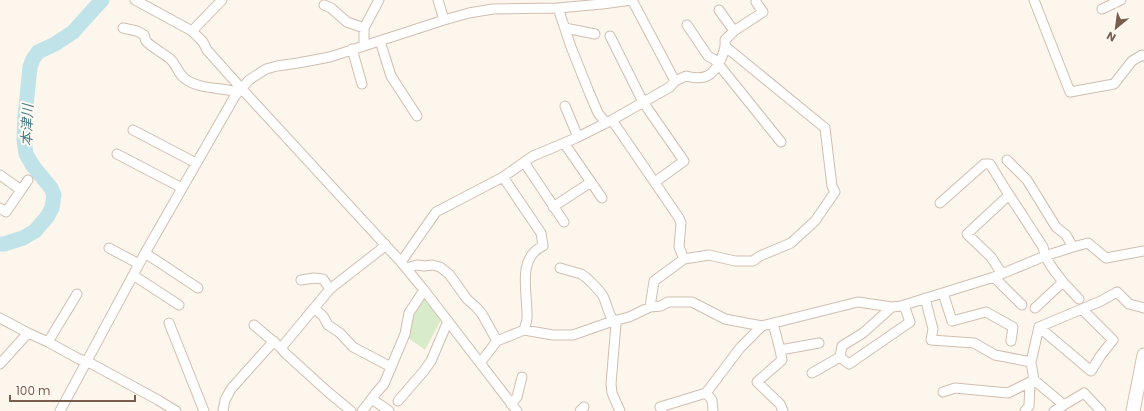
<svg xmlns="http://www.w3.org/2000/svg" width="1144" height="411" viewBox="0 0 1144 411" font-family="Poppins,'Noto Sans JP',sans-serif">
  <rect width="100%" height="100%" fill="#fdf6ec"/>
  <path fill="#d8ecc9" d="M424,297L441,320L425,350L407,337L411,314Z"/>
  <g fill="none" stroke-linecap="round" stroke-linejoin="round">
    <path stroke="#bfe3e8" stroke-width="15" d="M0,244H4L23,238L35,231L47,217L52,208L54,195L51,188L33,166L26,154L24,140L25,116L30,67L33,59L38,52L55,44L73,32L102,0"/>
    <defs>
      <path id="minor" d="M135,0L192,31L203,42L207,50L241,88L401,262L424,290L517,411
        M438,0L444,20
        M1034,0L1070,92L1114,84L1132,61L1142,55L1144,56
        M324,5L331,8L347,22L364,28
        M558,8L571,47L589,92L598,113L606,123
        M1102,9L1121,0
        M719,10L734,31
        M687,25L708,56L715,60L781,142
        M123,28L137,31L144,35C145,37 145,39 146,41C150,46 164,54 169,58C176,63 177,72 184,78C199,90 220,87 238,92
        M565,28L595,34
        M192,31L222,0
        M610,36L643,102L684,161L655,182
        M380,41L391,76L417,116
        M364,45V28L379,0
        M352,49L362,84
        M565,106L578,137
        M612,120L679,218L681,223L679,247L684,259L654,281L650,307
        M133,130L196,163
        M564,143L602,198
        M117,154L182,188
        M1007,160L1027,180L1056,227L1066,235L1073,247
        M524,162L564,222
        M0,175L21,190
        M503,177L541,233L543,246C516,258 528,294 527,318C527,322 525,326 524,330
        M1008,193L1043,247C1046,262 1054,270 1063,282L1035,308
        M940,203L984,164H990L1009,195L967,234L991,257L1002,274
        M553,207L591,182
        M0,208L6,212L28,180
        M109,248L139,264
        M145,253L198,288
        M684,259L709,255L735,261H753L760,256L791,243L815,221L835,192L832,186L825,128L726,47
        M401,262L436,212L503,177L533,156L576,138L612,120L670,87L675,81L686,76C705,81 713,76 721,59C724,52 726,47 725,40L734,31L763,12L756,2
        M406,268L417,265L424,266L432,265L440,267L449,274L467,299L477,308L482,314L497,341
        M560,268C567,270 574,272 581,274C588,278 599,290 603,296C608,306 608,316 616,324L611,384L612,393L620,411
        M133,275L179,305
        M994,277L1022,305
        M301,280L314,278L323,279L330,289
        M1063,282L1079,299
        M943,293L952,321L986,312L1013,327L1011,341
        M925,298L933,329L931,340L974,343L995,355L1031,362
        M892,307L863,333L842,346L840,357L849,364L910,322L904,305
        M314,308L323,316L328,325L340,333L353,347L391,367
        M0,318L28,333L48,342L79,359L92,364L158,400L176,411
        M169,323L204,411
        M773,323L780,350L782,360L757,382L780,404L783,411
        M254,325L281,348L285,353L328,392L351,411
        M1039,327L1091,371L1101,355L1113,340L1082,309
        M48,342L77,294
        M281,348L330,289L380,250L385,244
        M780,350L819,343
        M480,363L497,341L524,330L553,335H573L613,321L629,317L650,307L661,306L668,302H692L725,319L762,326L858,302L892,307L901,306L994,277L1045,256L1073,247L1088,243L1106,258L1144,251
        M0,364L28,333
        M812,373L840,357
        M1034,380L1064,405L1084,393L1101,411
        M943,392L955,388L1008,393L1034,380L1031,362L1039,327L1101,301L1117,292L1129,304L1144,308
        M706,393L712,400L713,411
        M372,399L389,411
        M398,401L423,372L431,361L448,321
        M511,404L517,397L522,377
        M60,411L145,253L235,96L249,80L266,69L277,66L298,63L330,57L444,20L469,13L493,9L558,8L602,4L632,0L675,81
        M223,411L225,400L231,389L274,341
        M362,411C370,402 376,392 384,384L405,334L409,313L424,290
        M580,411L584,407
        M662,411L660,407L706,393L740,348L762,326
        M1025,411L1029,406L1030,382
        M1054,411L1064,405"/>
      <path id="secondary" d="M1133,411L1144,355"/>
    </defs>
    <use href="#minor" stroke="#d1beb0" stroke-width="11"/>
    <use href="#secondary" stroke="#d6c0b0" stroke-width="15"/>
    <use href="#minor" stroke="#fff" stroke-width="9"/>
    <use href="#secondary" stroke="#fff" stroke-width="13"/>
  </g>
  <g text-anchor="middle" stroke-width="4" stroke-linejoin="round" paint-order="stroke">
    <g font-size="14" font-style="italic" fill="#437c86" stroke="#fffaf3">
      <text transform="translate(27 125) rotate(-88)" y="5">本津川</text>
    </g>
  </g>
  <g transform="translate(1116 28) rotate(209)" stroke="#fffaf3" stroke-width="3" paint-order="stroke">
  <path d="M0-3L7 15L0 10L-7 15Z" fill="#7a5c4d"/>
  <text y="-6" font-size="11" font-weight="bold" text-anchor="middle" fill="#7a5c4d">N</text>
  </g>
  <path d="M10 395v6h125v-6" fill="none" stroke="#7a5c4d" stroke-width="2"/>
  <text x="16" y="395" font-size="12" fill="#7a5c4d" stroke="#fffaf3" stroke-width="3" paint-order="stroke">100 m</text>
</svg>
